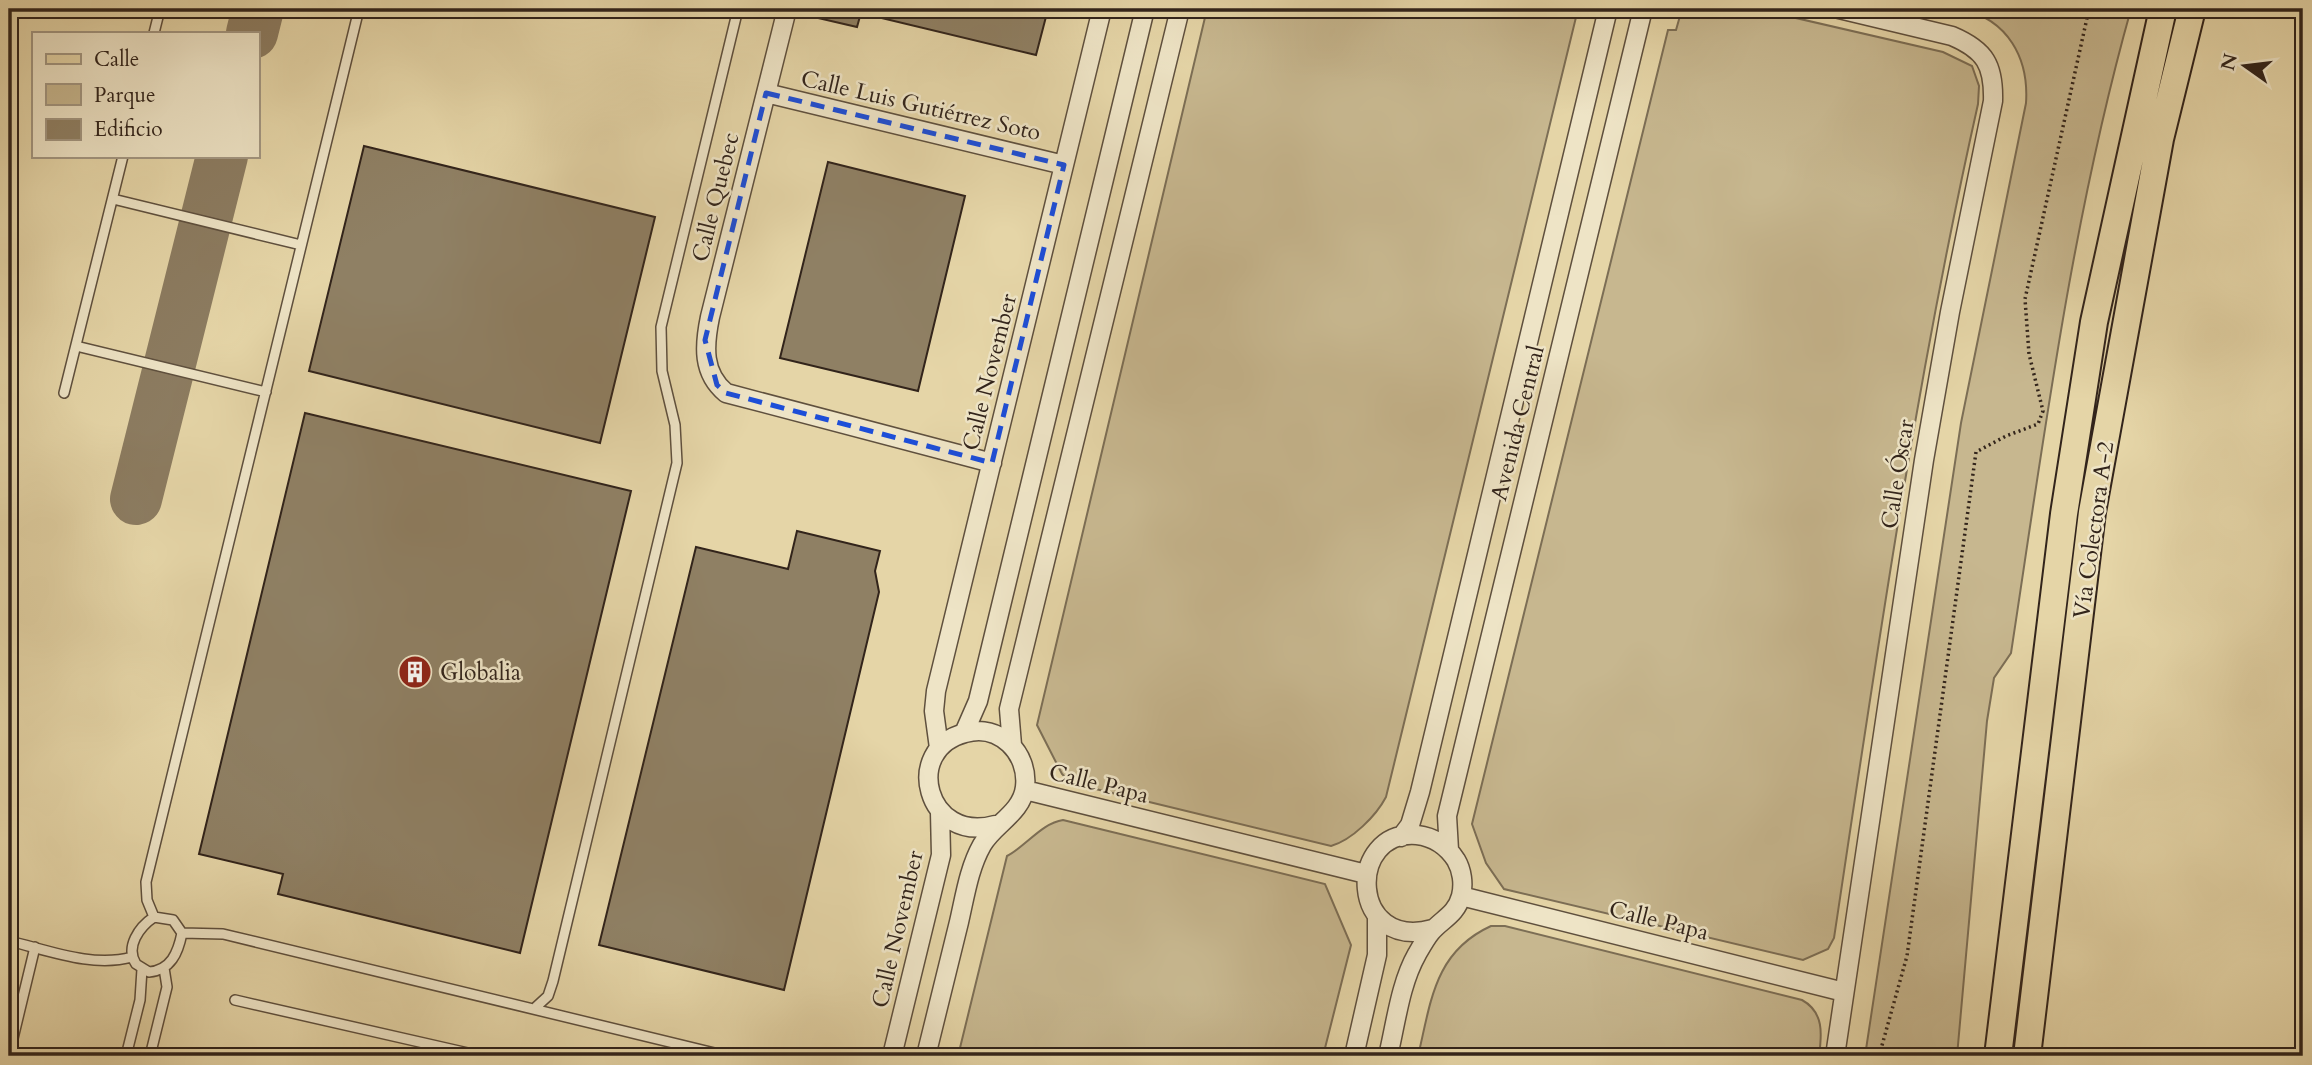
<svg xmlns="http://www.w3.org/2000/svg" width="2312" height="1065" viewBox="0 0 2312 1065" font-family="Cardo,serif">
  <rect width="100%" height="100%" fill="#e5d5a7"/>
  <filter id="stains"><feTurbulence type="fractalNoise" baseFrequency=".00286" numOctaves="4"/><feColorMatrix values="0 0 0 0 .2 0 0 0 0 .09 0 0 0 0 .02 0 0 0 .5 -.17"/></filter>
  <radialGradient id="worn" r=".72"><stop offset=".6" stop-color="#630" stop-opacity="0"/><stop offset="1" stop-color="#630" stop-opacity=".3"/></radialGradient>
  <path fill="#c7b78f" stroke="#7c6e55" stroke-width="2" d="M1207,9H1578L1386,797C1376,816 1352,840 1331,846L1071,783L1062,774L1037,725Z
    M1672,9H1757L1943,52L1972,66L1979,86L1978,104C1916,380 1876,659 1834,938L1828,949L1803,960L1504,889L1486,863L1472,824L1668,30H1676L1680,16L1671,13Z
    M1962,9H2131C2072,219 2044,437 2011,653L1994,678L1987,721L1957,1056H1865L1961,423L2026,103C2029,58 2008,20 1962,9Z
    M1063,820L1325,884L1351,945L1323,1056H958L1007,856C1026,846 1042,823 1063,820Z
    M1491,926H1505L1802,1000C1824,1012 1822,1034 1819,1056H1418C1431,1002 1434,952 1491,926Z"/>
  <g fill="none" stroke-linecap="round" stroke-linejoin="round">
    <path stroke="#8c7c61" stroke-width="52" d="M252,33L258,9
      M136,499L222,156"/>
  </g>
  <path fill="#8f8064" stroke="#32241b" stroke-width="2" d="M805,9H862L857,27L805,15Z
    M870,9H1048L1036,55L869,15Z
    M364,146L655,217L600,443L309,371Z
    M828,162L965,196L918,391L780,358Z
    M305,413L631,491L520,953L278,894L283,874L199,854Z
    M797,531L880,551L875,571L879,592L784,990L599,945L696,547L788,569Z"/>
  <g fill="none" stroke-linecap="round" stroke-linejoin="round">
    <defs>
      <path id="service" d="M154,33L160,9
        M113,199L301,245
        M76,346L266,392
        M64,393L123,156
        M154,917L147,900L146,882L359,9
        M154,917L173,920L182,933C178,953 171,970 149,972L136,964C125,947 139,927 154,917Z
        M182,933L223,934L727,1056
        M9,941C48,950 92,968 132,957
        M235,1000L481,1056
        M536,1007L548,996L553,981L677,463L675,425L662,371L661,327L738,9
        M9,1055L35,947
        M126,1056L140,1000L142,969
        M150,1056L167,987L164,968"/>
      <path id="minor" d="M787,9L710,317C704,346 702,373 726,393L992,463
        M766,93L1064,165
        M964,733L978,701L1145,9
        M1012,745L1009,709L1180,9
        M939,748L934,711L936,691L1102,9
        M1025,790L1366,874
        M1401,837L1410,825L1420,792L1608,9
        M1449,850L1447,816L1643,9
        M1461,896L1844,992
        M892,1056L941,855L940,812
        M926,1056C937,1011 948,966 959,922C965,896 969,868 982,845C994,824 1022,813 1025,787C1029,753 999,723 965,733C902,749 926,844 995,825
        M1354,1056L1377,955V917
        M1388,1056C1396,1023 1400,984 1417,954C1421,947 1426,938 1431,932C1442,919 1456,915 1461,896C1464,884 1462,870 1456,860C1447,846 1434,837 1417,835C1346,829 1349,952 1433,929
        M1835,1056L1924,460L1950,312L1993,101C1994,65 1985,50 1952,36L1839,9"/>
      <path id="primary" d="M1998,1056L2064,514L2094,322L2163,9
        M2027,1056L2092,512L2160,139L2192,9"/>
    </defs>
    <use href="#service" stroke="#5f503e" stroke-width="12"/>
    <use href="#minor" stroke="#5f503e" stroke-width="21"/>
    <use href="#primary" stroke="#32241b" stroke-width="30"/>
    <path stroke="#32241b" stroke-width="3.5" stroke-dasharray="2 3.5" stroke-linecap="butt" d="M1879,1056L1907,956L1976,452L2006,436L2038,424L2043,411L2029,354L2025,299L2089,9"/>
    <use href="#service" stroke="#eee4c6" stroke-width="9"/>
    <use href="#minor" stroke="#eee4c6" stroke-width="18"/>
    <use href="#primary" stroke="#e5d5a7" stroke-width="26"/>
  </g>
  <path fill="none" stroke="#1d4ed8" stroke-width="5" stroke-dasharray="14 9" stroke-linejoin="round" d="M766,93L1064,165L992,463L726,393L717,385L705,340Z"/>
  <defs>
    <symbol id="building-disc" viewBox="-11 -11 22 22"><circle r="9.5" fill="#8f2418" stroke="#eee4c6"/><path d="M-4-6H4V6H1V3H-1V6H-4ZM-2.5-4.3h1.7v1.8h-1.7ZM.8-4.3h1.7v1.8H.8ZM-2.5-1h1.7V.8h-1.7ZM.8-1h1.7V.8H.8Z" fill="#fff"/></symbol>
  </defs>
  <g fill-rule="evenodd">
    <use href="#building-disc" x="396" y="653" width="38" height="38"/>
  </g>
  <g text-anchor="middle" stroke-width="5" stroke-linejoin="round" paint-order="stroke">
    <g font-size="23" fill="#32241b" stroke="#eee4c6">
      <text transform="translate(921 105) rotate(13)" y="8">Calle Luis Gutiérrez Soto</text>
      <text transform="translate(715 197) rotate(-76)" y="8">Calle Quebec</text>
      <text transform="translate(989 372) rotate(-76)" y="8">Calle November</text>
      <text transform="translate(1517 423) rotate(-76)" y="8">Avenida Central</text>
      <text transform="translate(1897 474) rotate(-81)" y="8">Calle Óscar</text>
      <text transform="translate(2093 530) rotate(-82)" y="8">Vía Colectora A-2</text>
      <text transform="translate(1099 783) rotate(14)" y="8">Calle Papa</text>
      <text transform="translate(1659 920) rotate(14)" y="8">Calle Papa</text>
      <text transform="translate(897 929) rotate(-77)" y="8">Calle November</text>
    </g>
    <g font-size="23" fill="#32241b" stroke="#eee4c6" text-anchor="start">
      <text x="440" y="680">Globalia</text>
    </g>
  </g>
  <rect width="2312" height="1065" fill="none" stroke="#e5d5a7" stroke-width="35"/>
  <rect x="10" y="10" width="2291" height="1044" fill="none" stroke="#32241b" stroke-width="3.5"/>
  <rect x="18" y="18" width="2277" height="1030" fill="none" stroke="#32241b" stroke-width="2"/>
  <rect x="32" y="32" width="228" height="126" fill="#eee4c6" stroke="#a39782" stroke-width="2"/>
  <rect x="46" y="54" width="35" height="10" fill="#e5d5a7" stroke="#a39782" stroke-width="2"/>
  <text x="94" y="66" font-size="21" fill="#32241b">Calle</text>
  <rect x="46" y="84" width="35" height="21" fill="#c7b78f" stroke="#a39782" stroke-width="2"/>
  <text x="94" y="102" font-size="21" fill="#32241b">Parque</text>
  <rect x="46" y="119" width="35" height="21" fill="#8f8064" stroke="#a39782" stroke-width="2"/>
  <text x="94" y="136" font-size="21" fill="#32241b">Edificio</text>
  <g transform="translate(2245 66) rotate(284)" stroke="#eee4c6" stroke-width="5" paint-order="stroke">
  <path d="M0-5L12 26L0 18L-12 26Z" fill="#32241b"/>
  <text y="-10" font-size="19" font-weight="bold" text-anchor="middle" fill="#32241b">N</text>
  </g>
  <rect width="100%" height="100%" filter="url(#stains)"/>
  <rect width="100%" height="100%" fill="url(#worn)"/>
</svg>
